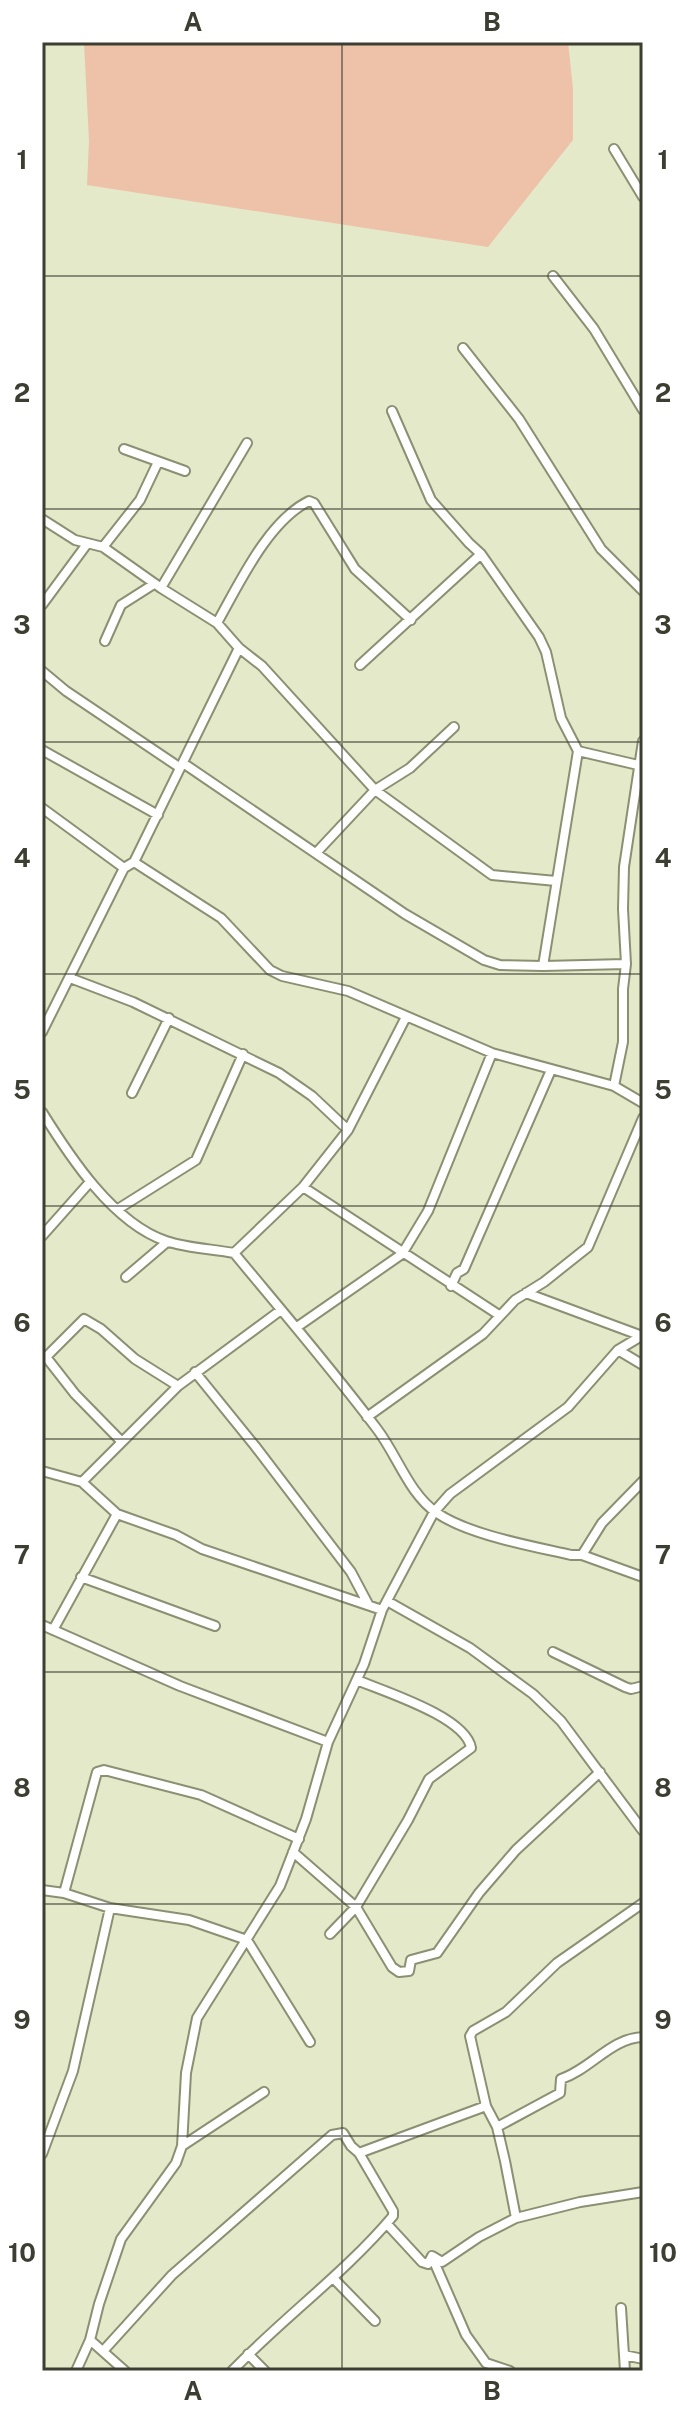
<svg xmlns="http://www.w3.org/2000/svg" width="685" height="2413" viewBox="0 0 685 2413" font-family="'Public Sans',sans-serif">
  <rect width="100%" height="100%" fill="#e4e9c9"/>
  <path fill="#edc2a8" d="M84,42H568L573,89V140L488,247L87,185L89,141Z"/>
  <g fill="none" stroke-linecap="round" stroke-linejoin="round">
    <defs>
      <path id="minor" d="M614,149L643,197
        M553,276L594,329L643,410
        M463,348L519,419L601,549L643,591
        M392,411L431,500L469,543L481,554L539,637L546,652L561,718L578,751L638,765
        M124,449L185,471
        M42,519L75,540L103,547L161,588L217,623L239,648L262,666L375,790L492,875L556,881
        M103,547L140,500L158,462
        M161,588L247,443
        M42,605L87,544
        M217,623C239,584 268,521 309,501L314,503L355,569L411,620
        M105,641L121,605L154,584
        M360,665L481,554
        M42,671L66,691L179,767
        M42,750L158,815
        M183,763L405,914L484,960L500,965L543,966L626,964
        M42,808L124,868
        M316,853L375,790L410,768L454,727
        M134,862L221,918L270,970L282,976L348,991L492,1053L614,1086L643,1103
        M543,966L578,751
        M70,978L133,1002L279,1073L312,1096L348,1130
        M42,1032L124,868L134,862L239,648
        M614,1086L623,1042V989L626,964L623,909L624,867L643,741
        M132,1093L169,1018
        M42,1112C70,1157 113,1223 166,1241C186,1248 212,1249 234,1253C282,1311 331,1368 377,1429C397,1455 409,1494 437,1513C469,1535 532,1546 571,1555H582L643,1577
        M303,1187L499,1315
        M118,1209L196,1160L243,1054
        M42,1236L90,1182
        M234,1253L303,1187L348,1130L406,1017
        M126,1277L167,1242
        M451,1286L457,1273L464,1269L551,1070
        M526,1293L642,1336
        M297,1327L402,1254L428,1211L492,1053
        M618,1350L643,1365
        M42,1355L46,1357L84,1319L101,1329L135,1359L178,1386
        M46,1357L75,1394L121,1441
        M195,1372L255,1446L351,1572L368,1604
        M367,1417L483,1334L515,1300L544,1282L588,1247L643,1118
        M42,1471L82,1482L117,1514L176,1535L202,1549L382,1610
        M82,1482L178,1386L281,1310
        M582,1555L602,1523L643,1481
        M81,1577L215,1626
        M387,1601L470,1648L533,1694L561,1721L643,1831
        M42,1625L180,1686L328,1742
        M53,1630L117,1514
        M553,1652L625,1687L631,1689L643,1686
        M293,1852L356,1907L392,1967L399,1972L409,1971L411,1960L437,1953L479,1893L516,1850L600,1772
        M42,1890L64,1893L110,1908L189,1920L247,1940L310,2042
        M64,1893L97,1772L104,1770L201,1795L299,1839
        M330,1934L356,1907L408,1820L429,1779L471,1748C466,1717 385,1692 357,1680
        M497,2127L560,2093L561,2079C591,2069 611,2038 643,2037
        M182,2146L264,2092
        M359,2153L486,2106
        M42,2154L73,2071L110,1908
        M516,2218L505,2161L497,2127L486,2106L470,2036L473,2031L506,2012L557,1963L643,1903
        M387,2224L422,2262L428,2264L432,2256L442,2262L479,2237L516,2218L580,2202L643,2192
        M432,2257L466,2335L486,2363L510,2371
        M333,2278L375,2321
        M621,2308L625,2371
        M90,2340L125,2371
        M104,2350L172,2275L332,2135L343,2133L351,2146L359,2153L393,2211V2216C345,2273 284,2317 232,2371
        M248,2354L265,2371
        M624,2355L643,2359
        M76,2371L90,2340L99,2304L121,2239L176,2163L182,2146L186,2073L197,2018L280,1886L306,1819L328,1742L364,1664L382,1610L434,1512L450,1494L568,1407L618,1350L643,1335"/>
    </defs>
    <use href="#minor" stroke="#8b9073" stroke-width="12"/>
    <use href="#minor" stroke="#fff" stroke-width="8"/>
  </g>
  <path fill="none" stroke="#3c3e31" stroke-width="2" stroke-opacity="0.55" d="M342,42V2371M42,276H643M42,509H643M42,742H643M42,974H643M42,1206H643M42,1439H643M42,1672H643M42,1904H643M42,2136H643"/>
  <rect width="685" height="2413" fill="none" stroke="#ffffff" stroke-width="88"/>
  <rect x="44" y="44" width="597" height="2325" fill="none" stroke="#3c3e31" stroke-width="3"/>
  <g font-size="26" text-anchor="middle" font-weight="bold" fill="#3c3e31">
    <text x="193" y="31">A</text>
    <text x="492" y="31">B</text>
    <text x="22" y="169">1</text>
    <text x="663" y="169">1</text>
    <text x="22" y="402">2</text>
    <text x="663" y="402">2</text>
    <text x="22" y="634">3</text>
    <text x="663" y="634">3</text>
    <text x="22" y="867">4</text>
    <text x="663" y="867">4</text>
    <text x="22" y="1099">5</text>
    <text x="663" y="1099">5</text>
    <text x="22" y="1332">6</text>
    <text x="663" y="1332">6</text>
    <text x="22" y="1564">7</text>
    <text x="663" y="1564">7</text>
    <text x="22" y="1797">8</text>
    <text x="663" y="1797">8</text>
    <text x="22" y="2029">9</text>
    <text x="663" y="2029">9</text>
    <text x="22" y="2262">10</text>
    <text x="663" y="2262">10</text>
    <text x="193" y="2400">A</text>
    <text x="492" y="2400">B</text>
  </g>
</svg>
